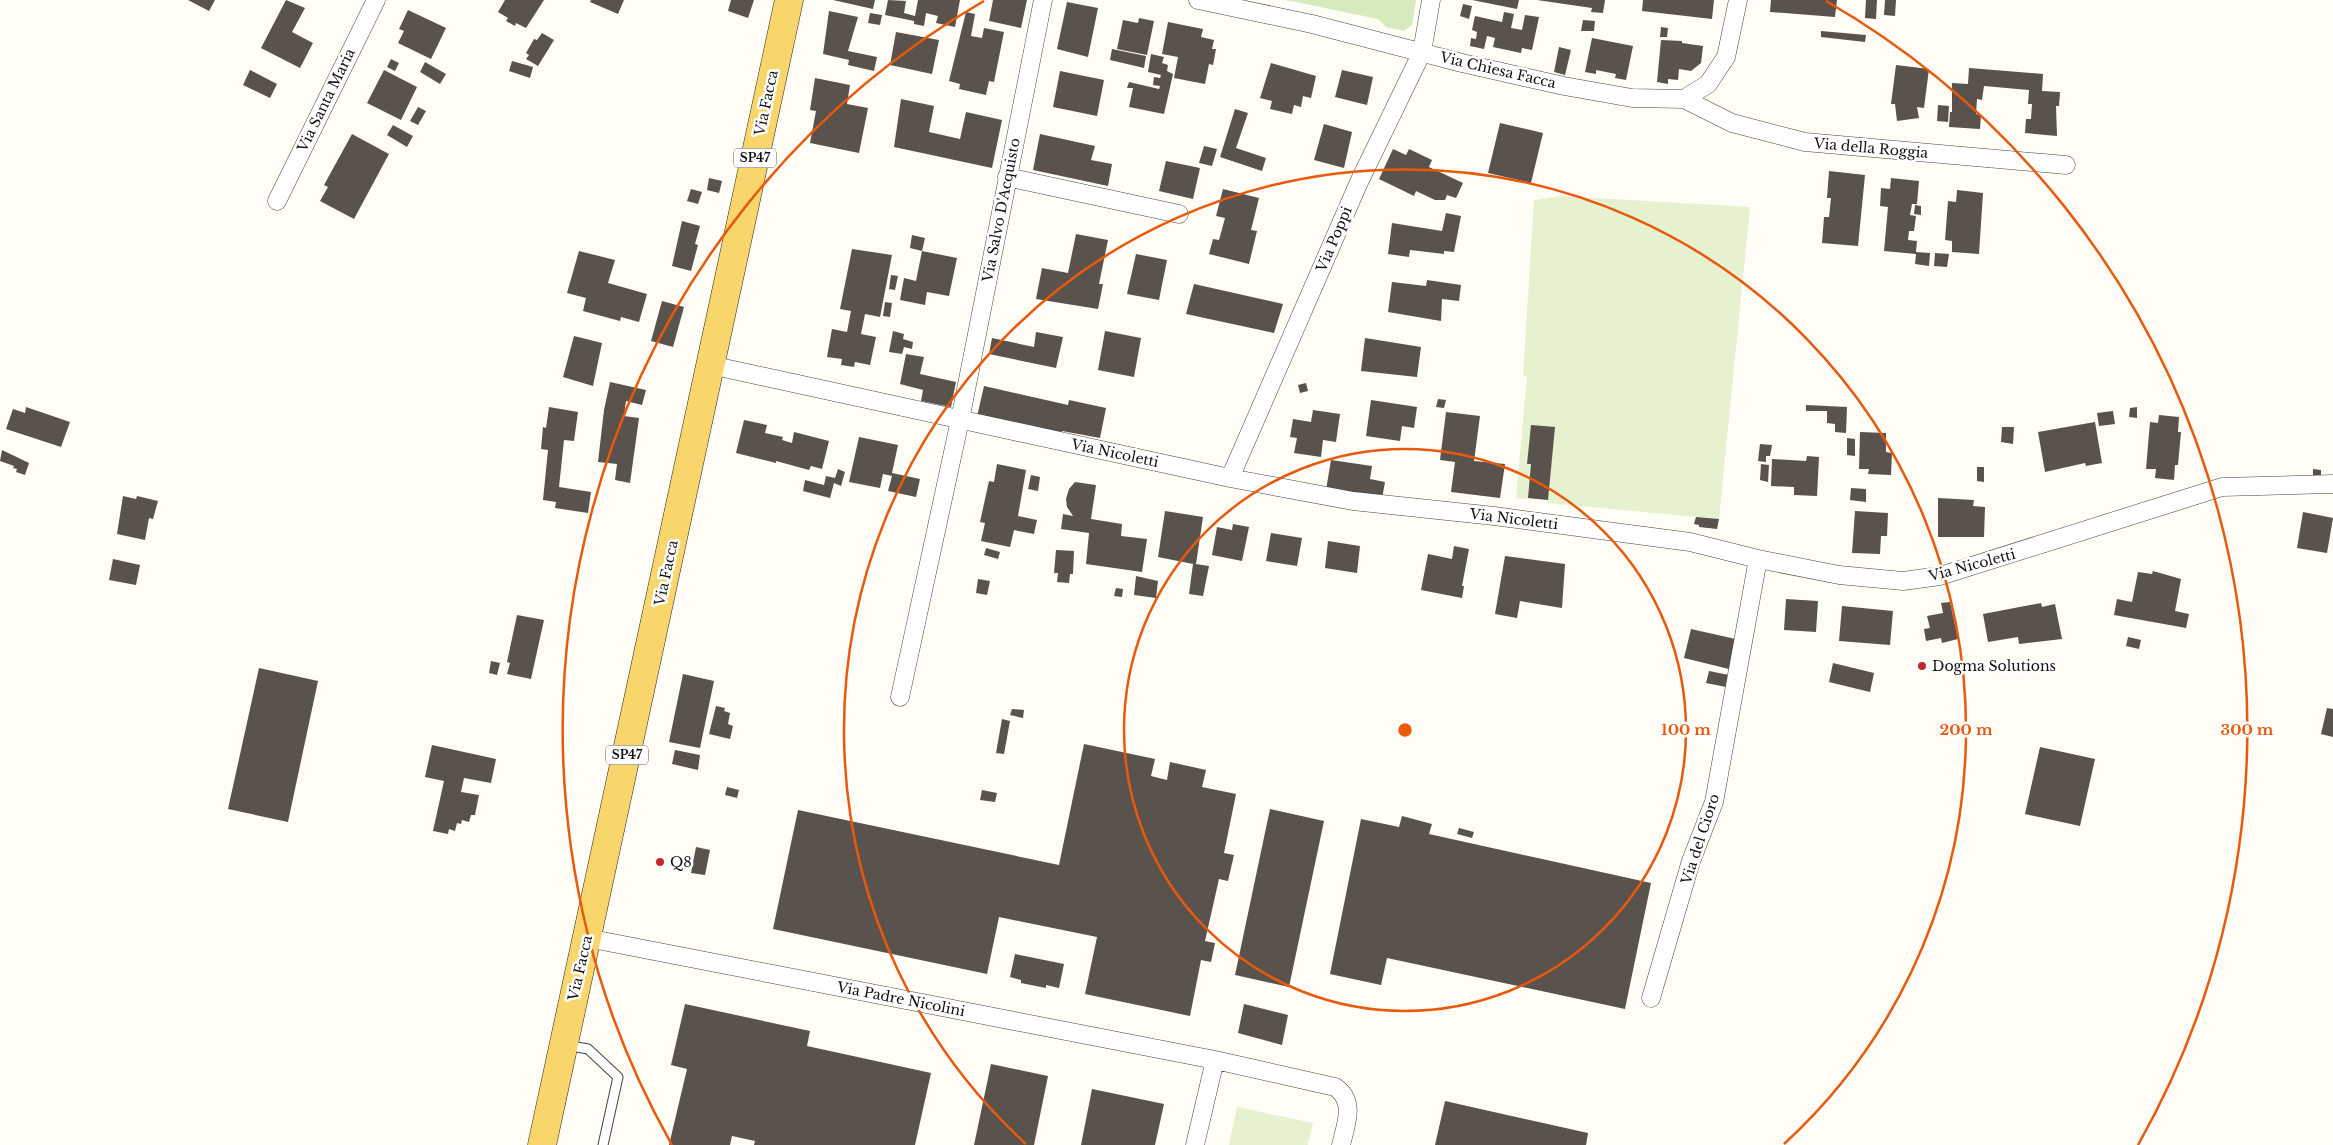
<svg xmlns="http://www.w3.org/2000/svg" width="2333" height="1145" viewBox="0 0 2333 1145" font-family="'Libre Baskerville',serif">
  <rect width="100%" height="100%" fill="#fffdf5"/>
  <path fill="#d5ebbd" d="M1286,0H1416L1412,25L1404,31L1386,27L1378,19Z"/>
  <path fill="#e6f2cf" d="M1561,196L1750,207L1719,519L1548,503V500L1516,498L1527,376H1523L1534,200Z
    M1237,1107L1313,1123L1308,1145H1229Z"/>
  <path fill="#5a524d" d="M188,0H215L209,11Z
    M286,0L305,8L292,32L313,43L300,68L261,48Z
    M505,0H544L526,28L516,23L515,26L506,21L508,18L498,12Z
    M591,0H624L618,14L590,2Z
    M731,0H754L748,18L728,11Z
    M833,0H875L873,9Z
    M888,0L906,1L904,13L915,16L918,0H960L955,27L936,23L938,16L926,13L924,26L914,24V21L885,15Z
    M993,0H1027L1021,28L989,21Z
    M1472,0H1519L1517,9Z
    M1537,0H1605L1603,13L1591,12L1592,8Z
    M1643,0H1714L1712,19L1642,11Z
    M1771,0H1837L1835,17L1770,12Z
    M1866,0H1877L1876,19L1865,18Z
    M1885,0H1896L1895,16L1884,15Z
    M1067,2L1098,8L1088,57L1057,49Z
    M1463,4L1472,6L1469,19L1460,16Z
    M408,10L446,28L431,59L398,43L404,31L399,29Z
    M829,11L858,17L848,51L877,57L874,71L848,65L849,60L823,54Z
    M966,12L975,14L971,36L982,38L984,28L1004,32L994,82L989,81L986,95L959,89L960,84L949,81Z
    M1504,12L1514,14L1511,28L1522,30L1525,15L1539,17L1532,50L1522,48L1521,53L1493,47L1495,38L1487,36L1484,49L1470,46L1471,38L1476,39L1477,32L1472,30L1475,16L1502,22Z
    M870,13L882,15L880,25L868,23Z
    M1139,18L1154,21L1147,55L1117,49L1123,20L1138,23Z
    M1583,20L1595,21L1594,31H1581Z
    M1168,22L1203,29L1201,37L1214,40L1212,49H1216L1213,65L1209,64L1205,84L1174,78L1178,57L1162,54Z
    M1661,27L1668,28L1667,37H1660Z
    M1821,31L1866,35L1865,42L1821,37Z
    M896,32L939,40L932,74L890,65Z
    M542,33L554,40L538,66L526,59L529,55L526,53L534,39L537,40Z
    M1592,38L1633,46L1626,80L1615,78L1616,74L1596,70V74L1585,72Z
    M1661,40L1682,41V43L1703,46L1701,63L1691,71L1679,69L1678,80L1668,79V84L1657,82Z
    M1559,47L1571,50L1565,75L1554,72Z
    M1112,49L1146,56L1144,68L1110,60Z
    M1151,54L1164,57L1162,63L1168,65L1167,71L1173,74L1164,114L1129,107L1133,88H1127L1129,82L1159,89L1160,86L1153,85L1154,77L1160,78L1161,75L1148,72Z
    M391,59L399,63L395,71L387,67Z
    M512,61L533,67L530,78L509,71Z
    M425,62L446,74L440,84L420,72Z
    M1271,63L1316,76L1311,98L1303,96L1301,107L1294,105L1292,114L1270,109L1272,101L1260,98Z
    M1896,65L1929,69L1924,108L1917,107L1919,118L1897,121L1895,104H1891Z
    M1969,68L2043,74L2042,91L2060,92L2059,106H2056L2057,136L2025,133L2026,119H2031L2032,104H2028L2029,90L1984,86L1982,100L1977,99L1976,114L1981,115L1980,129L1949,127L1950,112H1952V83L1968,84Z
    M250,70L277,84L270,98L243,85Z
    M384,70L417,87L401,120L367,103Z
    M1342,70L1373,77L1367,105L1335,97Z
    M1060,71L1104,80L1097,116L1053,107Z
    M815,78L850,85L847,104L868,108L859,153L810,143L816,111L810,110Z
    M901,99L934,106L929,132L960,139L966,112L1002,120L992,168L894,147Z
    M1938,105L1949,106L1948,122L1937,121Z
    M418,107L426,111L418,125L410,121Z
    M1235,109L1248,113L1236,148L1266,158L1262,171L1220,157Z
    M1500,123L1543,133L1531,183L1488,173Z
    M1324,124L1352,132L1344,168L1314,160Z
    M393,125L413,136L407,147L387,135Z
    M352,134L389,154L354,219L320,201L328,187L324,185Z
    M1040,134L1095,146L1091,160L1112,164L1108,186L1033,170Z
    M1204,146L1217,149L1212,166L1199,163Z
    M1393,149L1406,155L1409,149L1432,160L1429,167L1463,183L1456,198L1447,195L1445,200H1435L1416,191L1414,196L1379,179Z
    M1166,161L1200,168L1193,199L1159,191Z
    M1829,171L1865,175L1858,246L1822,243L1824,217H1829L1831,198H1827Z
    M709,178L722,181L719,193L707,190Z
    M1891,178L1919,181L1917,204H1912L1910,215L1916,216L1914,231H1909L1908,240L1917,241L1916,252L1930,253L1929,266L1915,264L1916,254L1884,251L1888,207L1880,206L1881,188L1890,189Z
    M691,189L702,192L698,204L687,201Z
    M1223,189L1259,198L1251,230L1257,231L1249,264L1209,254L1213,239L1219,240L1225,218L1216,216Z
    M1957,190L1983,193L1979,254L1952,252V241L1945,240L1948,201L1956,202Z
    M1915,205L1921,206V215L1914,214Z
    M1446,213L1461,216L1454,252L1444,251V254L1410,250L1409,257L1388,254L1392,223L1442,231Z
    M682,221L700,226L695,244L698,245L691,271L672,266Z
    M1076,234L1108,240L1099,284H1103L1098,309L1036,299L1042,268L1068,273Z
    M912,235L925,238L922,251L910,248Z
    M852,249L892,255L880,317L865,314L861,334L876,337L870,365L855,362L854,367L841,365L842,359L827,357L832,329L847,332L851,311L840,309Z
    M579,251L615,260L608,283L647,294L639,322L621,317L620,321L583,311L586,298L567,293Z
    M922,251L957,258L949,296L927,292L925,305L900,300L904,278L916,281Z
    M1935,253L1949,254L1947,267L1934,266Z
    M1136,254L1167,260L1159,300L1127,294Z
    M891,275L898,276L895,290L889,289Z
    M1427,280L1461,285L1459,301L1442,299L1441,321L1388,312L1392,282L1426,286Z
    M1194,284L1283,304L1274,333L1186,314Z
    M662,301L684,307L673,347L651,341Z
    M885,302L892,303L890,317L883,316Z
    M893,331L904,334L903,339L913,342L912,349L904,347L902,354L889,352Z
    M1105,331L1141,338L1134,377L1098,370Z
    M1036,332L1063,337L1056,368L989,354L992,338L1034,347Z
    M574,336L602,343L593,386L563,377Z
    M1365,338L1421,347L1417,377L1361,371Z
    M906,354L924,357L920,374L956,382L951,407L921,401L923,390L900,384Z
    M610,382L646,390L642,405L626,401L624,416L639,418L630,483L615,480L617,464L598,462L604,410Z
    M1306,383L1308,391L1300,393L1298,385Z
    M984,386L1068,405L1069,400L1106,408L1100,438L1062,431L1061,439L976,421Z
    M1438,399L1446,400L1444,408L1436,407Z
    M1371,400L1417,407L1414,428L1402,426L1400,441L1366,436Z
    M1806,405L1847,407L1846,433L1835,432V424L1827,423V411H1806Z
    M26,407L70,422L61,447L6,429L13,409L25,413Z
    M549,407L578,412L574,441L564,440L559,487L591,492L588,513L555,508L556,502L543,500L548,450L541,449L543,427L546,428Z
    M2137,407V418L2129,417L2130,408Z
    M1313,410L1340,414L1336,442L1323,440L1321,457L1294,453L1297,438L1290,437L1293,419L1311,422Z
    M2113,411L2115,424L2099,426L2097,413Z
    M1446,412L1480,416L1474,461L1505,464L1500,498L1451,492L1455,462L1440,460Z
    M2159,415L2179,417L2178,432H2181L2178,465H2175L2174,480L2155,478L2156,469H2146L2150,422L2158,423Z
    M744,420L767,425L765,433L783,437L782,440L792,443L794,432L829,441L822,469L811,466L809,470L776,461V463L736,453Z
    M2095,422L2102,463L2086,466L2085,463L2045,472L2038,432Z
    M1531,425L1555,427L1548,500L1528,498L1531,464H1527Z
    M2002,427H2014L2013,444L2001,442Z
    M1860,432L1886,433V452L1892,453L1891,475L1868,474L1869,469H1859Z
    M859,437L898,445L892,473L920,479L916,497L888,491L892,476L883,474L880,488L849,482Z
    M1847,438L1855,439V456L1847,455Z
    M1760,444L1772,445L1770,456H1766V462L1758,461Z
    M2,450L29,463L25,475L16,472L17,469L13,468L14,466L0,461Z
    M1807,456L1819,457L1817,496L1794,495V487L1771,486L1772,459L1806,461Z
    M1331,460L1372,466L1370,479L1385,482L1382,499L1326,490Z
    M997,464L1026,470L1018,516L1037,520L1034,534L1014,530L1010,547L981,541L985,523L980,522L989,481L994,482Z
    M1761,464L1769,465L1768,482L1760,480Z
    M1977,467H1984V482L1977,481Z
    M838,469L845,472L841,486L834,483L830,498L803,491L805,480L824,485L826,476L835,478Z
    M2313,469L2321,470V477H2313Z
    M1031,475L1040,477L1038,491L1028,489Z
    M1075,482L1096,485L1091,519L1122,524L1121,536L1147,539L1142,572L1086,564L1089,533L1061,529L1063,514L1073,516L1067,507L1066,499L1069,489Z
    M1851,488L1866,489V502L1850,500Z
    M123,496L136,499L137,496L158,501L153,519L149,518L145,540L117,534Z
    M1938,498L1974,500L1973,506L1985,507L1984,537H1938Z
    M1165,511L1203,517L1196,564L1209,566L1203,596L1189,594L1193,564L1158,557Z
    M1855,511L1888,513L1887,536H1881L1880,554L1852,553Z
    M2303,512L2333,518L2327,553L2297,548Z
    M1696,517L1719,519L1717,529L1699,527V525L1694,524Z
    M1233,524L1249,527L1242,561L1212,555L1217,527L1232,530Z
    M1271,533L1302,538L1297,566L1266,561Z
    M1328,541L1360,546L1357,573L1325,568Z
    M1454,546L1469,549L1462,586H1464L1462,598L1421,590L1428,554L1452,559Z
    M986,548L1000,552L998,559L984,555Z
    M1056,550L1074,551L1073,574H1070L1069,583L1057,582L1058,573H1054Z
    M1505,556L1565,564L1562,608L1520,601L1517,618L1495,614Z
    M113,559L140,565L136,585L109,580Z
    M2153,571L2181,579L2175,611L2189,614L2186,628L2114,615L2117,599L2132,602L2138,572L2152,574Z
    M1136,576L1158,581L1156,598L1134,595Z
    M978,579L990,581L987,595L976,593Z
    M1116,588L1123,589L1122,597L1114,596Z
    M1786,599L1818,601L1816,632L1784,630Z
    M1950,602L1958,639L1942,643L1941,638L1926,641L1924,629L1930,628L1927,616L1943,613L1941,603Z
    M2041,603L2042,607L2055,604L2062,639L2019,644L2018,637L1988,642L1983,614Z
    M1842,606L1893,611L1890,645L1839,641Z
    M517,615L544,620L531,679L507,674L510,663L507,662Z
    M1691,629L1740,640L1733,670L1684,658Z
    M2128,637L2141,640L2139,649L2126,646Z
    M491,661L500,663L497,675L489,673Z
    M1833,663L1874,673L1870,692L1829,682Z
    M259,668L318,681L288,822L228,809Z
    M1709,671L1734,676L1731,688L1706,683Z
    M683,674L714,681L700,748L669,742Z
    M716,706L725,708L724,711L730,713L728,724L733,726L730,739L709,734Z
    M2327,708L2333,709V737L2321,734Z
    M1012,709L1024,710L1023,718L1010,715Z
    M1002,719L1010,721L1004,754L996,753Z
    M1084,744L1155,759L1151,776L1167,780L1170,762L1206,770L1202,787L1236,794L1224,853L1234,855L1228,881L1219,879L1205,941L1215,943L1211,962L1201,960L1190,1016L1085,994L1097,937L999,917L987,974L773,929L798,810L1059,865Z
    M432,745L496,759L491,783L464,778L461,792L479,795L475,815H471L469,822L462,820L461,824L457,823L455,831L449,829L448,834L433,831L444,781L425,777Z
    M2040,747L2095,759L2080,826L2025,814Z
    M675,750L700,755L698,770L672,764Z
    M727,787L739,790L737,798L725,795Z
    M982,790L997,793L995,802L980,800Z
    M1270,809L1324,821L1289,987L1235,975Z
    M1402,816L1432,824L1429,834L1651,883L1625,1009L1387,958L1381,985L1330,974L1361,819L1399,827Z
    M1459,828L1474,832L1472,838L1457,834Z
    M696,847L710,850L705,875L691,873Z
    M1015,954L1064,964L1059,988L1046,985V988L1021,983V980L1010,977Z
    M685,1004L810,1031L807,1046L931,1073L915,1145H754L755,1141L732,1136L730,1145H669L687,1069L671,1065Z
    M1244,1004L1288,1015L1282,1045L1238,1033Z
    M991,1064L1048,1076L1034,1145H974Z
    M1092,1089L1164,1104L1155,1145H1081Z
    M1445,1101L1588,1133L1586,1145H1435Z"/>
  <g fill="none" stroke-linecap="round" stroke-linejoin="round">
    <defs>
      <path id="lane" d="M566,1045L588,1049L618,1077L603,1145"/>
      <path id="street" d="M1198,0L1312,24L1462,63L1564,86L1632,98L1684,99L1708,84L1726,57L1738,0
        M1684,99L1732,123L1805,142L2066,165
        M1007,177L1179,214
        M277,201L376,0
        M710,365L1230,478L1353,501L1494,516L1690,542L1758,559L1839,575L1903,581L1940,576L2222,487L2333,484
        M1230,478L1359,182L1422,52L1431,0
        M900,697L960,420L1043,0
        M587,938L1215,1060L1335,1087C1356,1101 1346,1124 1341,1145
        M1651,998L1691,861L1714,802L1758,559
        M1195,1145L1215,1060"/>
      <path id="primary" d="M542,1145L789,0"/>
    </defs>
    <use href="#lane" stroke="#444" stroke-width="11"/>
    <use href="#street" stroke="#444" stroke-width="19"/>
    <use href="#primary" stroke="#222" stroke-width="29"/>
    <use href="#lane" stroke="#fff" stroke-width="9"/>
    <use href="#street" stroke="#fff" stroke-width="18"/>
    <use href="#primary" stroke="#f9d66b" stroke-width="28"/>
  </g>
  <g fill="none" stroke="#e8590c" stroke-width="2.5">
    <circle cx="1405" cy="730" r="281"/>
    <path d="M1026 1144A561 561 0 1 1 1784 1144"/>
    <path d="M672 1145A842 842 0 0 1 984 1M1826 1A842 842 0 0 1 2138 1145"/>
  </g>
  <g fill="#c4262e" stroke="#fff" stroke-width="2">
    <circle cx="1922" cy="666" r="5"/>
    <circle cx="660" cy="862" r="5"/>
  </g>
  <g text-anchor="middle" stroke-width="5" stroke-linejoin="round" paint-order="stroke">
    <g fill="#fff" stroke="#585858" stroke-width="1">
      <rect x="734" y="148.5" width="42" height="19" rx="4"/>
      <rect x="606" y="745.5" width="42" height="19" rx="4"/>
    </g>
    <g font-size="12" font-weight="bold" fill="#111">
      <text x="755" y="162">SP47</text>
      <text x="627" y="759">SP47</text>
    </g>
    <g font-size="14" fill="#111" stroke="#fff">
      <text transform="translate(1498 70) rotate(13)" y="5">Via Chiesa Facca</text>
      <text transform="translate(326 100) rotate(-64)" y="5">Via Santa Maria</text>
      <text transform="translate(766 103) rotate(-78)" y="5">Via Facca</text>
      <text transform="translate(1871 148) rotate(5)" y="5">Via della Roggia</text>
      <text transform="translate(1001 210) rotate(-79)" y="5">Via Salvo D'Acquisto</text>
      <text transform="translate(1334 239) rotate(-67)" y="5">Via Poppi</text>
      <text transform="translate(1115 453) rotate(12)" y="5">Via Nicoletti</text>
      <text transform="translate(1514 519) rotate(7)" y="5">Via Nicoletti</text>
      <text transform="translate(1972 565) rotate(-15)" y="5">Via Nicoletti</text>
      <text transform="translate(666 573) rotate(-78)" y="5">Via Facca</text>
      <text transform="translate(1700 839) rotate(-72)" y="5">Via del Cioro</text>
      <text transform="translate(580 968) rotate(-77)" y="5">Via Facca</text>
      <text transform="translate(901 999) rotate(11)" y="5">Via Padre Nicolini</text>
    </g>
    <g font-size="14" fill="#111" stroke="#fff" text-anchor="start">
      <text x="1932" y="671">Dogma Solutions</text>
      <text x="670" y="867">Q8</text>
    </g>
  </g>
  <circle cx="1405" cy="730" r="8" fill="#e8590c" stroke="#fff" stroke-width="2.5"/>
  <g font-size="15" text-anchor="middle" font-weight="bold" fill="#e8590c" stroke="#fff" stroke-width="5" stroke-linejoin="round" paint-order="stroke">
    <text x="1686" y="735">100 m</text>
    <text x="1966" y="735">200 m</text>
    <text x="2247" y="735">300 m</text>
  </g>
</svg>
